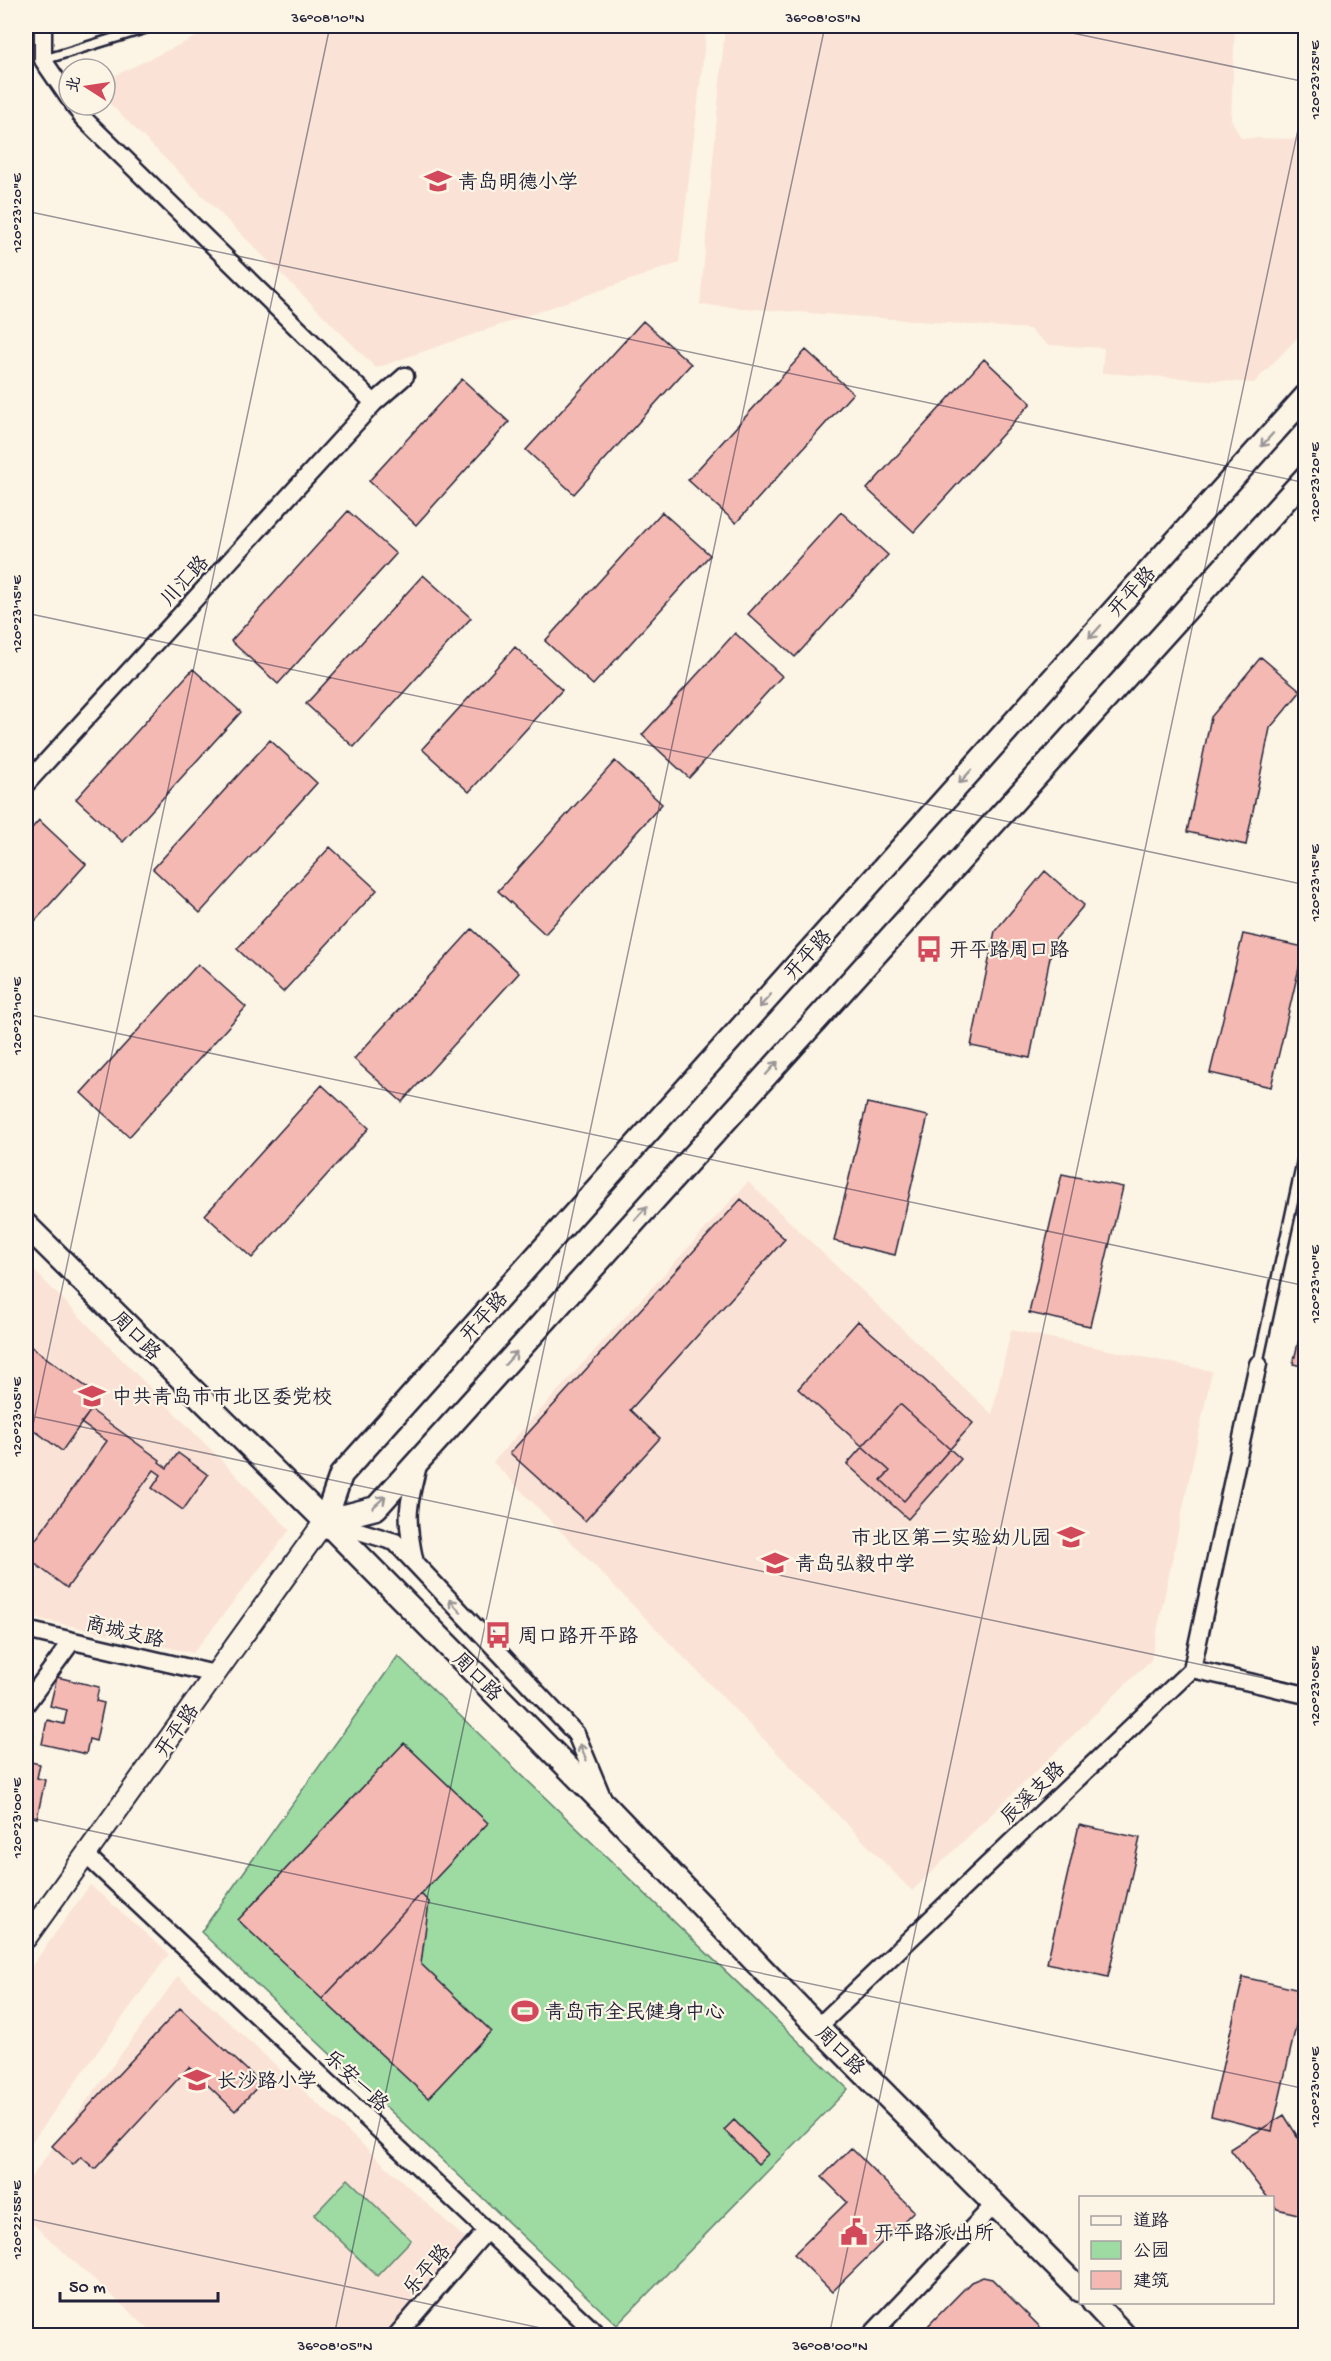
<svg xmlns="http://www.w3.org/2000/svg" width="1331" height="2361" viewBox="0 0 1331 2361" font-family="'Gochi Hand','LXGW WenKai TC',sans-serif">
  <rect width="100%" height="100%" fill="#fcf5e5"/>
  <filter id="ink" filterUnits="userSpaceOnUse"><feTurbulence type="fractalNoise" baseFrequency=".0167" numOctaves="2"/><feDisplacementMap in="SourceGraphic" scale="12" xChannelSelector="R" yChannelSelector="G"/><feConvolveMatrix kernelMatrix="1 2 1 2 8 2 1 2 1" color-interpolation-filters="sRGB"/></filter>
  <g filter="url(#ink)">
    <path fill="#fae3d6" d="M219,26H707L679,263L376,368L105,99V80Z
      M725,26H1235L1231,119L1241,138L1305,139V330L1254,383L1102,373L1104,348L1048,345L1029,329L700,305Z
      M748,1182L992,1414L1011,1330L1212,1371L1151,1660L912,1891L493,1462Z
      M26,1262L290,1530L193,1653L26,1616Z
      M90,1885L169,1954L26,2150V1974Z
      M178,1976L469,2242L392,2335H155L26,2218V2184Z"/>
    <path fill="#9ddba3" stroke="#607e6f" stroke-width="1.5" d="M398,1656L848,2089L617,2325L201,1932Z
      M348,2179L411,2240L377,2276L314,2215Z"/>
    <path fill="#f5b9b3" stroke="#22223b" stroke-width="1.5" d="M643,321L691,364L574,494L526,450Z
      M806,350L853,393L736,523L688,480Z
      M984,359L1031,403L914,532L867,489Z
      M462,379L509,422L416,525L369,481Z
      M348,511L396,554L278,684L231,641Z
      M662,512L710,555L593,685L545,641Z
      M841,512L888,555L795,657L748,614Z
      M423,575L471,618L354,747L306,704Z
      M735,633L782,676L689,778L642,735Z
      M515,647L562,690L469,792L422,749Z
      M1261,657L1301,691L1270,728L1246,845L1187,832L1211,717Z
      M193,669L241,712L123,842L76,799Z
      M270,740L317,783L200,913L153,869Z
      M615,761L662,804L545,934L498,891Z
      M39,820L86,864L26,931V835Z
      M330,847L377,890L283,992L237,949Z
      M1045,871L1084,905L1053,942L1030,1058L971,1046L995,931Z
      M472,929L519,973L402,1102L354,1059Z
      M1243,934L1304,947L1271,1087L1210,1073Z
      M198,964L246,1007L129,1137L81,1093Z
      M322,1085L369,1128L252,1258L205,1215Z
      M867,1103L928,1116L895,1255L834,1241Z
      M1062,1174L1123,1187L1090,1326L1029,1313Z
      M741,1199L785,1239L630,1410L660,1438L585,1521L510,1453Z
      M1306,1310V1367L1293,1364Z
      M858,1321L973,1423L904,1501L881,1480L890,1471L798,1389Z
      M26,1343L100,1397L62,1451L26,1424Z
      M900,1404L961,1459L908,1519L847,1464Z
      M91,1410L160,1460L159,1462L167,1468L178,1453L208,1475L183,1510L152,1488L161,1475L154,1470L67,1588L26,1557V1553L107,1441L81,1423Z
      M57,1677L99,1687L96,1701L104,1703L96,1741L89,1739L86,1754L42,1744L47,1720L64,1724L67,1710L50,1706Z
      M404,1743L488,1823L322,1999L238,1920Z
      M26,1761L40,1764L37,1778L45,1780L37,1818L30,1816L26,1831Z
      M1079,1825L1140,1838L1108,1977L1047,1963Z
      M421,1894L429,1902L421,1964L491,2031L428,2098L322,1999Z
      M1243,1977L1304,1991L1272,2131L1211,2116Z
      M180,2008L261,2083L235,2111L189,2067L95,2169L81,2157L73,2165L52,2146Z
      M1284,2115L1306,2150V2216L1277,2209L1272,2203V2198H1268L1230,2149Z
      M734,2120L768,2154L758,2164L724,2130Z
      M851,2148L914,2211L832,2292L794,2254L847,2202L822,2177Z
      M983,2277L992,2279L1049,2336H918L971,2282Z"/>
    <g fill="none" stroke-linecap="round" stroke-linejoin="round">
      <defs>
        <path id="service" d="M43,60L154,26
          M1258,1364L1306,1142"/>
        <path id="minor" d="M43,26V60L69,98
          M74,105L83,118L374,403
          M26,784L374,403L405,376
          M326,1521L395,1542L576,1734L603,1799
          M415,1563C405,1519 407,1506 419,1462
          M26,1630L215,1674
          M1192,1669L1258,1364
          M1192,1669L1306,1695
          M26,1704L72,1641
          M87,1856L599,2336
          M818,2027L1192,1669
          M396,2336L487,2230
          M870,2336L995,2204"/>
        <path id="tertiary" d="M26,1938L325,1521"/>
        <path id="secondary" d="M26,1225L325,1521L606,1806L818,2027L1080,2290
          M325,1521L341,1475L1306,396
          M325,1521L376,1508L1306,477
          M1093,2302L1125,2336"/>
      </defs>
      <use href="#service" stroke="#22223b" stroke-width="13"/>
      <use href="#minor" stroke="#22223b" stroke-width="21"/>
      <use href="#tertiary" stroke="#22223b" stroke-width="24"/>
      <use href="#secondary" stroke="#22223b" stroke-width="27"/>
      <use href="#service" stroke="#fcf5e5" stroke-width="8"/>
      <use href="#minor" stroke="#fcf5e5" stroke-width="16"/>
      <use href="#tertiary" stroke="#fcf5e5" stroke-width="20"/>
      <use href="#secondary" stroke="#fcf5e5" stroke-width="22"/>
    </g>
    <defs><path id="oneway-shaft" d="M-6 0H5M1.5-3L5.5 0L1.5 3" fill="none" stroke-width="1.6" stroke-linecap="round" stroke-linejoin="round" transform="scale(1.5)"/></defs>
    <g stroke="#9a9698">
      <use href="#oneway-shaft" transform="translate(1267 440) rotate(132)"/>
      <use href="#oneway-shaft" transform="translate(1095 632) rotate(132)"/>
      <use href="#oneway-shaft" transform="translate(965 777) rotate(132)"/>
      <use href="#oneway-shaft" transform="translate(765 1001) rotate(132)"/>
      <use href="#oneway-shaft" transform="translate(772 1068) rotate(-48)"/>
      <use href="#oneway-shaft" transform="translate(641 1213) rotate(-48)"/>
      <use href="#oneway-shaft" transform="translate(511 1358) rotate(-48)"/>
      <use href="#oneway-shaft" transform="translate(379 1502) rotate(-42)"/>
      <use href="#oneway-shaft" transform="translate(455 1606) rotate(-133)"/>
      <use href="#oneway-shaft" transform="translate(583 1752) rotate(-113)"/>
    </g>
  </g>
  <path fill="none" stroke="#22223b" stroke-width="1.5" stroke-opacity="0.45" d="M1039,26L1306,82M26,211L1306,483M26,613L1306,885M26,1014L1306,1286M26,1415L1306,1687M26,1458L330,26M26,1817L1306,2089M26,2218L578,2336M334,2336L825,26M829,2336L1306,92"/>
  <defs>
    <symbol id="school-bare" viewBox="-9 -9 18 18"><path d="M0-5L7-2L0 1L-7-2ZM-4 1L0 2.5L4 1V4Q0 6-4 4Z" fill="#d1495b" stroke="#fcf5e5" stroke-width="2.5" paint-order="stroke"/></symbol>
    <symbol id="bus-bare" viewBox="-9 -9 18 18"><path d="M-5-6H5V4H4V6H2V4H-2V6H-4V4H-5ZM-3.5-4V0h7V-4ZM-3.5 1.2v1.5H-2V1.2ZM2 1.2v1.5H3.5V1.2Z" fill="#d1495b" stroke="#fcf5e5" stroke-width="2.5" paint-order="stroke"/></symbol>
    <symbol id="university-bare" viewBox="-9 -9 18 18"><path d="M0-5L7-2L0 1L-7-2ZM-4 1L0 2.5L4 1V4Q0 6-4 4Z" fill="#d1495b" stroke="#fcf5e5" stroke-width="2.5" paint-order="stroke"/></symbol>
    <symbol id="stadium-bare" viewBox="-9 -9 18 18"><path d="M0-5a6.5 5 0 1 0 0 10a6.5 5 0 1 0 0-10ZM-3.5-1.8h7v3.6h-7Z" fill="#d1495b" stroke="#fcf5e5" stroke-width="2.5" paint-order="stroke"/></symbol>
    <symbol id="civic-bare" viewBox="-9 -9 18 18"><path d="M-.6-6.5H3V-4.5H.6V-3L4-1V1h2V6H-6V1h2V-1L-.6-3ZM-1.2 2.5V6h2.4V2.5Z" fill="#d1495b" stroke="#fcf5e5" stroke-width="2.5" paint-order="stroke"/></symbol>
  </defs>
  <g fill-rule="evenodd">
    <use href="#school-bare" x="419" y="162" width="38" height="38"/>
    <use href="#bus-bare" x="910" y="930" width="38" height="38"/>
    <use href="#university-bare" x="73" y="1377" width="38" height="38"/>
    <use href="#school-bare" x="1052" y="1518" width="38" height="38"/>
    <use href="#school-bare" x="756" y="1544" width="38" height="38"/>
    <use href="#bus-bare" x="479" y="1616" width="38" height="38"/>
    <use href="#stadium-bare" x="506" y="1992" width="38" height="38"/>
    <use href="#school-bare" x="178" y="2061" width="38" height="38"/>
    <use href="#civic-bare" x="835" y="2213" width="38" height="38"/>
  </g>
  <g text-anchor="middle" stroke-width="4.5" stroke-linejoin="round" paint-order="stroke">
    <g font-size="20" fill="#22223b" stroke="#fcf5e5" text-anchor="start">
      <text x="458" y="188">青岛明德小学</text>
      <text x="949" y="956">开平路周口路</text>
      <text x="112" y="1403">中共青岛市市北区委党校</text>
      <text x="1051" y="1544" text-anchor="end">市北区第二实验幼儿园</text>
      <text x="795" y="1570">青岛弘毅中学</text>
      <text x="518" y="1642">周口路开平路</text>
      <text x="545" y="2018">青岛市全民健身中心</text>
      <text x="217" y="2087">长沙路小学</text>
      <text x="874" y="2239">开平路派出所</text>
    </g>
    <g font-size="20" fill="#22223b" stroke="#fcf5e5">
      <text transform="translate(184 580) rotate(-48)" y="7">川汇路</text>
      <text transform="translate(1131 591) rotate(-48)" y="7">开平路</text>
      <text transform="translate(807 954) rotate(-48)" y="7">开平路</text>
      <text transform="translate(483 1316) rotate(-48)" y="7">开平路</text>
      <text transform="translate(137 1335) rotate(45)" y="7">周口路</text>
      <text transform="translate(125 1631) rotate(13)" y="7">商城支路</text>
      <text transform="translate(478 1676) rotate(45)" y="7">周口路</text>
      <text transform="translate(176 1730) rotate(-55)" y="7">开平路</text>
      <text transform="translate(1032 1792) rotate(-44)" y="7">辰溪支路</text>
      <text transform="translate(841 2050) rotate(45)" y="7">周口路</text>
      <text transform="translate(357 2080) rotate(43)" y="7">乐安一路</text>
      <text transform="translate(426 2269) rotate(-49)" y="7">乐平路</text>
    </g>
  </g>
  <rect width="1331" height="2361" fill="none" stroke="#fcf5e5" stroke-width="66"/>
  <rect x="1079" y="2196" width="195" height="108" fill="#fcf5e5" stroke="#a5a1a1" stroke-width="1.5"/>
  <rect x="1091" y="2216" width="30" height="9" fill="#fcf5e5" stroke="#a5a1a1" stroke-width="1.5"/>
  <text x="1133" y="2226" font-size="18" fill="#22223b">道路</text>
  <rect x="1091" y="2241" width="30" height="18" fill="#9ddba3" stroke="#a5a1a1" stroke-width="1.5"/>
  <text x="1133" y="2256" font-size="18" fill="#22223b">公园</text>
  <rect x="1091" y="2271" width="30" height="18" fill="#f5b9b3" stroke="#a5a1a1" stroke-width="1.5"/>
  <text x="1133" y="2286" font-size="18" fill="#22223b">建筑</text>
  <g transform="translate(87 87) rotate(282)"><circle r="28" fill="#fcf5e5" stroke="#a5a1a1" stroke-width="1.5"/>
  <path d="M0-4.5L10 22L0 15L-10 22Z" fill="#d1495b"/>
  <text y="-9" font-size="16" font-weight="bold" text-anchor="middle" fill="#22223b">北</text>
  </g>
  <path d="M60 2292v9h158v-9" fill="none" stroke="#22223b" stroke-width="3"/>
  <text x="69" y="2292" font-size="18" fill="#22223b" stroke="#fcf5e5" stroke-width="4.5" paint-order="stroke">50 m</text>
  <rect x="33" y="33" width="1265" height="2295" fill="none" stroke="#22223b" stroke-width="2"/>
  <g font-size="15" text-anchor="middle" fill="#22223b">
    <text x="328" y="22">36°08'10"N</text>
    <text x="823" y="22">36°08'05"N</text>
    <text transform="translate(1314 80) rotate(-90)" y="5">120°23'25"E</text>
    <text transform="translate(16 213) rotate(-90)" y="5">120°23'20"E</text>
    <text transform="translate(1314 482) rotate(-90)" y="5">120°23'20"E</text>
    <text transform="translate(16 614) rotate(-90)" y="5">120°23'15"E</text>
    <text transform="translate(1314 883) rotate(-90)" y="5">120°23'15"E</text>
    <text transform="translate(16 1016) rotate(-90)" y="5">120°23'10"E</text>
    <text transform="translate(1314 1284) rotate(-90)" y="5">120°23'10"E</text>
    <text transform="translate(16 1417) rotate(-90)" y="5">120°23'05"E</text>
    <text transform="translate(1314 1686) rotate(-90)" y="5">120°23'05"E</text>
    <text transform="translate(16 1818) rotate(-90)" y="5">120°23'00"E</text>
    <text transform="translate(1314 2087) rotate(-90)" y="5">120°23'00"E</text>
    <text transform="translate(16 2220) rotate(-90)" y="5">120°22'55"E</text>
    <text x="335" y="2350">36°08'05"N</text>
    <text x="830" y="2350">36°08'00"N</text>
  </g>
</svg>
